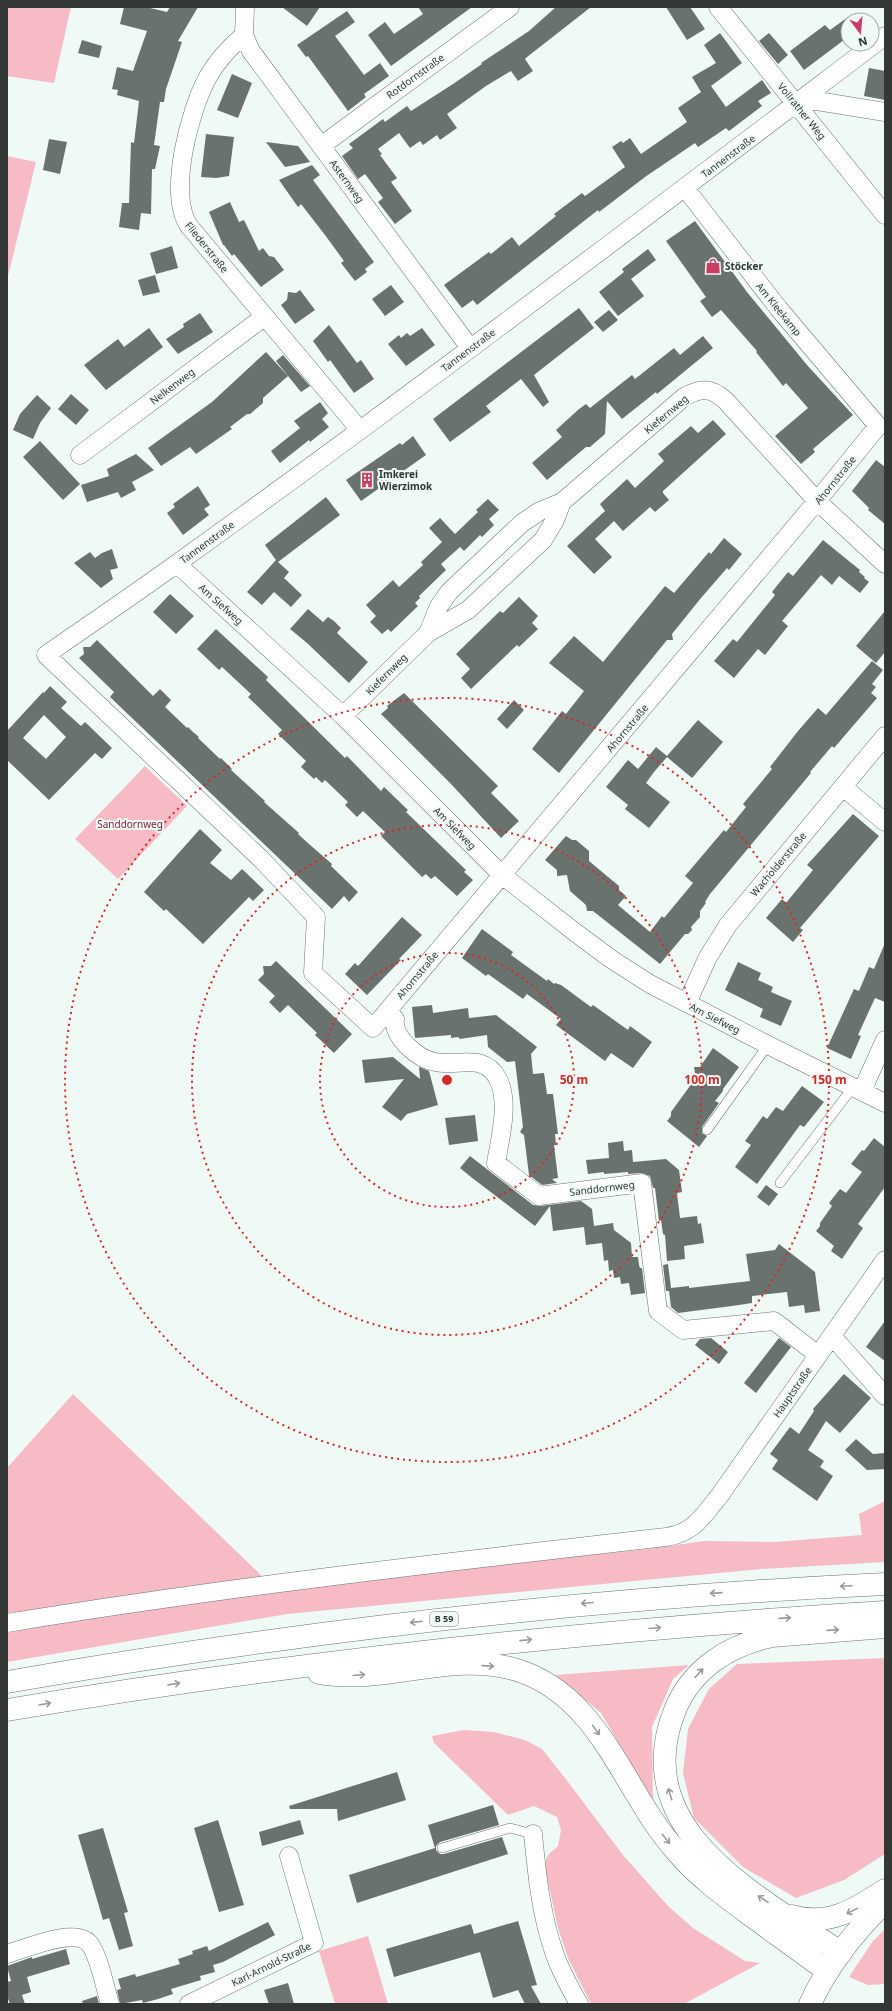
<svg xmlns="http://www.w3.org/2000/svg" width="892" height="2011" viewBox="0 0 892 2011" font-family="'Noto Sans',sans-serif">
  <rect width="100%" height="100%" fill="#eff9f5"/>
  <path fill="#f6bbc5" d="M7,7H71L54,83L7,76Z
    M7,156L36,162L7,280Z
    M145,766L187,806L118,879L75,839Z
    M73,1394L263,1577L7,1617V1468Z
    M885,1501V1562L761,1569L287,1614L7,1662V1625L400,1574L648,1549L704,1541L775,1542L862,1535L859,1514Z
    M885,1658V1854L844,1880L796,1898L743,1867L694,1818L683,1773L688,1729L709,1689L737,1664Z
    M689,1665L673,1679L652,1727L653,1801L601,1713L556,1675Z
    M464,1730L494,1732L525,1740L542,1749L565,1778L623,1855L668,1906L693,1928L745,1961L760,1963L684,2004H591L568,1958L558,1928L546,1872V1859L549,1854L558,1846L561,1830L557,1817L534,1806L508,1815L434,1743L432,1736Z
    M885,1929V1984L868,1985L849,1977L873,1941Z
    M368,1936L388,2004H335L319,1951Z"/>
  <path fill="#69726f" fill-rule="evenodd" d="M124,7H146L167,12L170,7H198L178,41L182,42L166,89L164,102H160L154,145L160,146L155,169H152L151,214L141,213L139,230L119,227L122,203H129L131,142L134,143L139,101L117,95L118,90L112,89L117,67L133,71L147,31L120,24Z
    M282,7H320L307,26Z
    M418,7H472L391,66L368,35L385,22L394,34L423,14Z
    M556,7H591L527,57L525,59L533,71L518,81L511,71L486,86L447,114L457,128L440,140L437,135L423,145L420,141L410,148L399,133L378,149L382,154L380,155L397,178L391,182L412,211L395,224L378,202L383,198L365,174L358,179L342,156L353,148L349,144L383,119L385,122L407,106L411,111L453,84L482,64L481,63L529,31Z
    M666,7H690L705,29L687,40Z
    M347,11L355,22L335,36L364,75L380,63L389,76L364,94L366,97L348,111L308,56L306,57L297,45Z
    M848,17V37L804,70L790,51L825,25L830,30Z
    M720,33L742,63L711,86L726,107L762,80L771,93L758,101L762,106L729,131L726,128L698,147L695,143L645,177L599,212L598,210L477,305L473,300L462,308L444,285L489,252L491,254L512,237L519,246L556,216L554,214L582,193L585,196L625,167L612,147L621,141L623,143L630,138L641,154L687,122L678,108L701,92L692,77L716,63L704,45Z
    M769,33L788,55L778,64L759,41Z
    M82,40L102,46L99,58L78,53Z
    M869,68L885,71V100L864,96Z
    M232,74L252,83L238,118L217,110Z
    M206,134L234,137L229,176L216,178L201,177Z
    M49,139L67,142L60,174L43,170Z
    M266,142L298,146L310,162L285,167Z
    M312,165L320,175L313,180L374,262L365,269L367,272L355,281L341,263L344,261L325,235L301,204L298,207L279,180Z
    M230,202L239,222L244,220L259,251L263,248L269,256L274,257L284,270L261,287L234,254L232,256L224,245H223L209,212Z
    M695,221L747,292L807,365L853,415L813,449L815,452L801,464L775,436L808,408L786,383L783,386L756,352L757,351L721,310L712,317L700,301L706,297L666,241Z
    M172,246L178,268L156,274L150,253Z
    M648,249L656,260L631,279L644,296L618,316L599,292L624,272L622,269Z
    M155,275L160,292L143,296L138,280Z
    M391,285L404,302L385,316L372,299Z
    M300,290L315,310L295,324L281,305L287,300L288,292L296,293Z
    M579,308L594,328L534,375L549,402L543,407L521,379L486,406L491,412L450,442L433,419Z
    M609,310L618,320L603,332L594,322Z
    M200,313L213,332L178,354L166,339L184,327L183,324Z
    M329,325L357,363L361,360L374,379L354,393L330,360L328,362L313,341Z
    M149,328L163,347L106,390L84,365L118,339L124,347Z
    M422,328L435,345L406,366L388,344L399,335L401,338L407,333L410,336Z
    M703,336L713,348L657,394L656,392L622,419L607,401L605,434L590,447H586L547,480L532,463L562,437L556,430L579,409L586,404L590,408L632,375L635,379L674,348L680,355Z
    M266,352L288,376L263,398V403L250,414H247L230,427L232,429L196,454L190,447L161,466L148,448L212,402Z
    M283,355L310,386L301,392L276,361Z
    M71,394L89,410L76,425L58,409Z
    M37,395L51,408L40,423L33,439L13,430L20,414Z
    M320,402L328,413L322,419L329,427L310,442L309,440L280,463L271,451L300,428L294,421Z
    M713,420L726,434L663,491V493L669,500L655,512L650,507L623,531L614,521L595,539L612,557L594,574L567,546L605,511L600,504L627,479L635,488L664,461L658,454L691,426L698,433Z
    M413,436L426,455L361,501L346,480L400,443L402,445Z
    M40,441L80,484L63,500L23,457Z
    M136,454L154,470L132,482L136,490L121,498L118,492L87,502L81,485L109,476L107,469Z
    M876,460L885,467V524L868,510L869,508L852,491Z
    M198,486L210,505L204,509L209,515L183,535L167,513L175,507L173,504Z
    M326,497L340,515L278,562L289,572L284,578L302,595L291,607L274,592L262,605L247,592L276,560L265,545Z
    M488,499L499,510L489,519L494,525L482,537L480,535L464,551L460,547L441,564L446,570L419,596L420,598L415,603L418,606L391,632L388,629L382,634L370,622L376,616L366,605L393,580L399,587L423,565L421,562L442,542L429,528L440,518L455,534L478,512L476,510Z
    M724,538L742,554L729,570L727,568L701,598L672,634L673,640H667L559,773L532,749L562,711L566,714L584,691L549,663L574,636L603,662L665,586L674,593L709,552L711,554Z
    M823,540L860,570L859,572L865,577L864,578L869,582L860,593L839,576L832,585L821,575L782,621L788,626L765,655L758,649L734,678L714,661L733,639L737,642L775,595L772,592L788,572L793,576Z
    M112,549L118,568L110,570L113,579L101,588L74,563L90,552L95,558L102,553Z
    M170,594L194,616L176,634L153,612Z
    M519,597L538,616L532,623L538,629L519,647L517,645L471,689L461,678L470,669L456,654L500,611L503,613Z
    M308,609L323,622L328,617L334,621L341,628L337,633L368,662L349,683L307,643L290,629Z
    M885,611V652L876,663L856,646Z
    M216,629L268,677L266,680L345,758L347,756L381,791L384,787L408,810L406,812L466,870L464,872L473,880L457,896L435,876L431,879L426,874L422,877L381,836L385,832L363,811L357,817L345,805L348,802L325,780L322,783L316,777L314,779L301,767L306,761L278,734L282,730L248,697L251,694L222,667L219,670L197,649Z
    M97,640L153,696L160,689L171,700L165,707L187,728L188,727L193,732L199,737L198,738L220,759L221,758L232,769L231,770L265,801L264,802L299,833L298,834L309,844L332,864L331,866L358,892L349,902L344,896L332,909L110,697L114,692L79,658L84,654L83,647H90Z
    M872,661L883,670L872,684L876,687L871,693L877,698L834,748L832,746L810,772L811,773L710,894L705,902L706,903L700,911V917L691,927L692,930L688,934H685L660,964L593,911H587L586,905L570,891L567,875L557,876V870L545,860L566,836L572,840H576L589,851V861L619,886V890L626,896L618,905L650,932L662,916L664,918L693,883L685,876L724,830L726,832L746,807L743,804L772,769L770,767L798,731L818,708L826,715Z
    M50,686L67,702L61,708L81,726L85,722L112,748L102,759L95,753L49,800L7,760V731L43,692L44,693ZM44,715L66,737L46,759L23,738Z
    M404,693L498,786L491,793L519,821L501,838L452,785L381,714L388,708L387,706Z
    M514,700L524,710L507,729L497,719Z
    M698,720L723,742L692,778L667,757L654,772L646,783L670,802L649,828L625,809L628,805L606,787L628,760L638,769L656,747L667,756Z
    M853,814L879,836L800,928L803,930L793,942L766,918L782,899L786,903L813,870L807,865Z
    M200,829L222,850L210,863L231,880L242,869L264,890L253,901L249,897L203,944L166,909L164,911L144,892Z
    M402,917L422,935L399,959L401,960L367,995L345,974L355,963L358,966Z
    M482,929L513,952L511,955L547,981L548,979L554,984L555,983L561,985L591,1007L593,1005L628,1030L630,1026L652,1042L633,1068L611,1053L605,1061L556,1025L561,1019L527,994L523,999L488,974L486,976L462,958Z
    M885,943V1002L875,998L858,1035L861,1036L851,1059L827,1048L854,989L859,991L869,967L874,969Z
    M276,961L352,1034L334,1053L315,1035L317,1033L288,1005L280,1013L269,1002L275,996L258,980L264,974L263,966H271Z
    M738,962L761,973L758,980L773,987L771,992L792,1001L781,1026L760,1017L763,1009L725,990Z
    M432,1005L433,1013L468,1008L469,1018L496,1015L537,1047L531,1054L533,1074L544,1073L547,1094H553L558,1134H555L556,1145H554L558,1178L552,1179L557,1183L542,1185L529,1175L524,1135L520,1132L523,1127L515,1061L507,1062L488,1047L487,1035L460,1039L458,1037L451,1038V1035L415,1038L412,1007Z
    M713,1048L739,1067L723,1089V1091L715,1101L719,1103L702,1127V1133L707,1136L699,1147L667,1121L671,1116V1112L695,1079L692,1077L695,1073L694,1067H700Z
    M393,1057L420,1079L419,1067L429,1071L438,1105L407,1114L401,1121L382,1107L404,1079L365,1083L362,1060Z
    M802,1086L824,1102L804,1127L800,1125L757,1184L735,1167L751,1145L745,1141L763,1116L767,1119L776,1107L783,1111Z
    M475,1115L478,1141L449,1145L445,1118Z
    M874,1138L885,1147V1187L858,1224L863,1228L842,1259L831,1251L834,1246L816,1231L820,1226V1223L832,1206L829,1203L840,1189L846,1193L862,1172L851,1164L862,1150L864,1151Z
    M623,1141L624,1151L632,1150L633,1162L666,1159L679,1170L682,1192L677,1193L680,1218L697,1216L698,1224L701,1223L704,1243L684,1246L685,1259L667,1261L665,1235L663,1234L661,1220L659,1221L655,1188H653L650,1176L641,1173L628,1174V1172L604,1174V1172L588,1174L586,1160L609,1158L608,1143Z
    M470,1156L533,1205L540,1206L581,1201L592,1209L594,1226L613,1223L614,1230L631,1243L632,1257H638L639,1265L640,1268H642L645,1293L631,1295L629,1283L621,1284L620,1277L614,1278L613,1270L609,1271L608,1260L604,1261L602,1243L586,1245L584,1227L553,1231L550,1206L535,1226L471,1177L460,1168Z
    M766,1185L778,1194L769,1206L757,1197Z
    M779,1244L815,1272L820,1311L805,1313L804,1305L789,1307L787,1292L752,1296V1303L732,1306L678,1313L671,1307L669,1291H666L663,1265L668,1264L671,1288L689,1286V1288L750,1281L746,1254L775,1250Z
    M885,1321V1361L866,1347Z
    M711,1338L728,1352L719,1364L695,1345L700,1339Z
    M779,1338L791,1347L756,1393L744,1383Z
    M844,1374L871,1398L840,1433L826,1421L808,1450L824,1461L820,1467L833,1476L817,1501L772,1469L778,1460L770,1454L790,1427L799,1434L814,1411L813,1409Z
    M856,1439L873,1454L885,1453V1469L867,1470L845,1450Z
    M397,1772L406,1800L338,1821L337,1809H290L289,1806Z
    M493,1805L499,1825L440,1842L436,1846V1850L440,1854H444L502,1837L508,1854L357,1903L349,1875L435,1848L428,1825Z
    M218,1820L244,1905L219,1912L194,1828Z
    M300,1820L304,1834L262,1846L259,1832Z
    M103,1828L128,1912L124,1913L133,1946L119,1950L109,1918L103,1920L78,1835Z
    M518,1921L537,1985L531,1986L541,2004H525L518,1990L493,1998L480,1952L394,1977L386,1949L471,1924L474,1934Z
    M268,1922L275,1935L223,1962L213,1965L215,1972L200,1976L201,1980L171,1989L173,1994L158,1999L143,2003L142,2000L120,2004L117,1990L121,1989L118,1979L135,1974L136,1977L180,1964L178,1959L193,1954L192,1951L207,1946L209,1951Z
    M66,1949L70,1964L27,1977L31,1992L22,1995L25,2004H10L7,1996V1982L11,1981L7,1966L32,1957V1959Z
    M288,1983L294,2004H269L264,1990Z
    M97,1996L99,2004H83L82,2001Z"/>
  <g fill="none" stroke-linecap="round" stroke-linejoin="round">
    <defs>
      <path id="lane" d="M707,1130L768,1045
        M780,1183L853,1087
        M442,1848L510,1828L533,1834"/>
      <path id="street" d="M245,7L244,35L251,51L470,348
        M718,7L885,215
        M244,35C230,47 217,60 208,77C190,109 167,194 189,226L360,430
        M796,103L817,101L885,112
        M321,146L510,7
        M685,188L779,309L878,426L817,501L373,1028L313,973L316,917L261,859L46,655C90,624 135,594 179,562C417,391 651,213 885,36
        M80,455L264,317
        M177,564L343,716L502,875L576,933L611,959L650,984L768,1045L885,1103
        M428,633L439,606L449,592L522,523L540,511L562,502L684,397C700,388 711,387 725,400L817,501L885,564
        M343,716L428,633L468,610L543,540L555,520L562,502
        M843,787L885,822
        M687,1003L708,957L728,925L885,736
        M387,1011L395,1019C392,1037 418,1059 435,1062C458,1067 484,1052 498,1079C510,1102 500,1139 496,1163L539,1196L642,1183L658,1311L683,1330L774,1321L818,1355
        M862,1091L885,1040
        M832,1336L885,1396
        M7,1623C226,1587 446,1562 666,1537C694,1533 703,1516 720,1495L885,1260
        M533,1834C537,1875 541,1916 555,1955C561,1972 570,1988 579,2004
        M7,1954C25,1949 74,1927 89,1943C99,1955 105,1988 110,2004
        M189,2004L314,1943L289,1856"/>
      <path id="secondary" d="M810,2004C827,1967 855,1931 885,1902"/>
      <path id="highway" d="M319,1673C384,1685 453,1650 517,1670C602,1697 623,1792 677,1852C699,1878 726,1897 753,1917C778,1935 803,1954 828,1971
        M7,1682C298,1631 590,1598 885,1584
        M7,1710C298,1661 591,1630 885,1612
        M792,1916C828,1927 856,1909 885,1890
        M841,1953C760,1896 626,1832 675,1710C692,1668 730,1645 772,1636L885,1627"/>
    </defs>
    <use href="#lane" stroke="#6b7470" stroke-width="10"/>
    <use href="#street" stroke="#6b7470" stroke-width="19"/>
    <use href="#secondary" stroke="#6b7470" stroke-width="23"/>
    <use href="#highway" stroke="#6b7470" stroke-width="23"/>
    <use href="#lane" stroke="#fff" stroke-width="9"/>
    <use href="#street" stroke="#fff" stroke-width="18"/>
    <use href="#secondary" stroke="#fff" stroke-width="22"/>
    <use href="#highway" stroke="#fff" stroke-width="22"/>
  </g>
  <defs><path id="oneway-shaft" d="M-6 0H5M1.5-3L5.5 0L1.5 3" fill="none" stroke-width="1.6" stroke-linecap="round" stroke-linejoin="round"/></defs>
  <g stroke="#999b9a">
    <use href="#oneway-shaft" transform="translate(846 1586) rotate(177)"/>
    <use href="#oneway-shaft" transform="translate(716 1593) rotate(176)"/>
    <use href="#oneway-shaft" transform="translate(587 1603) rotate(175)"/>
    <use href="#oneway-shaft" transform="translate(785 1618) rotate(-4)"/>
    <use href="#oneway-shaft" transform="translate(416 1622) rotate(173)"/>
    <use href="#oneway-shaft" transform="translate(655 1628) rotate(-5)"/>
    <use href="#oneway-shaft" transform="translate(833 1630) rotate(-4)"/>
    <use href="#oneway-shaft" transform="translate(526 1640) rotate(-6)"/>
    <use href="#oneway-shaft" transform="translate(488 1666) rotate(4)"/>
    <use href="#oneway-shaft" transform="translate(699 1673) rotate(-48)"/>
    <use href="#oneway-shaft" transform="translate(359 1675) rotate(-5)"/>
    <use href="#oneway-shaft" transform="translate(174 1684) rotate(-8)"/>
    <use href="#oneway-shaft" transform="translate(45 1704) rotate(-10)"/>
    <use href="#oneway-shaft" transform="translate(596 1730) rotate(54)"/>
    <use href="#oneway-shaft" transform="translate(670 1794) rotate(-107)"/>
    <use href="#oneway-shaft" transform="translate(666 1839) rotate(51)"/>
    <use href="#oneway-shaft" transform="translate(763 1899) rotate(-146)"/>
    <use href="#oneway-shaft" transform="translate(852 1911) rotate(154)"/>
  </g>
  <g fill="none" stroke="#d62828" stroke-width="2" stroke-dasharray="2 4">
    <circle cx="447" cy="1080" r="127"/>
    <circle cx="447" cy="1080" r="255"/>
    <circle cx="447" cy="1080" r="382"/>
  </g>
  <defs>
    <symbol id="shop-bare" viewBox="-9 -9 18 18"><path d="M-5-2.5h2.3a2.7 3.5 0 0 1 5.4 0H5L5.5 6h-11ZM-1.5-2.5h3a1.5 2.3 0 0 0-3 0Z" fill="#cc3d66" stroke="#eff9f5" stroke-width="2.5" paint-order="stroke"/></symbol>
    <symbol id="building-bare" viewBox="-9 -9 18 18"><path d="M-4-6H4V6H1V3H-1V6H-4ZM-2.5-4.3h1.7v1.8h-1.7ZM.8-4.3h1.7v1.8H.8ZM-2.5-1h1.7V.8h-1.7ZM.8-1h1.7V.8H.8Z" fill="#cc3d66" stroke="#eff9f5" stroke-width="2.5" paint-order="stroke"/></symbol>
  </defs>
  <g fill-rule="evenodd">
    <use href="#shop-bare" x="702" y="255" width="22" height="22"/>
    <use href="#building-bare" x="356" y="469" width="22" height="22"/>
  </g>
  <g text-anchor="middle" stroke-width="4" stroke-linejoin="round" paint-order="stroke">
    <rect fill="#eff9f5" stroke="#6b716f" stroke-width="1" x="430" y="1612" width="28" height="14" rx="3"/>
    <g font-size="9" font-weight="bold" fill="#333735">
      <text x="444" y="1622">B 59</text>
    </g>
    <g font-size="10" fill="#333735" stroke="#eff9f5">
      <text transform="translate(415 76) rotate(-36)" y="4">Rotdornstraße</text>
      <text transform="translate(802 111) rotate(51)" y="4">Vollrather Weg</text>
      <text transform="translate(728 156) rotate(-37)" y="4">Tannenstraße</text>
      <text transform="translate(347 181) rotate(54)" y="4">Asternweg</text>
      <text transform="translate(207 247) rotate(51)" y="4">Fliederstraße</text>
      <text transform="translate(779 309) rotate(51)" y="4">Am Kleekamp</text>
      <text transform="translate(468 350) rotate(-37)" y="4">Tannenstraße</text>
      <text transform="translate(172 386) rotate(-37)" y="4">Nelkenweg</text>
      <text transform="translate(666 414) rotate(-40)" y="4">Kiefernweg</text>
      <text transform="translate(835 480) rotate(-51)" y="4">Ahornstraße</text>
      <text transform="translate(207 542) rotate(-36)" y="4">Tannenstraße</text>
      <text transform="translate(221 604) rotate(42)" y="4">Am Siefweg</text>
      <text transform="translate(386 674) rotate(-45)" y="4">Kiefernweg</text>
      <text transform="translate(627 728) rotate(-50)" y="4">Ahornstraße</text>
      <text transform="translate(455 828) rotate(45)" y="4">Am Siefweg</text>
      <text transform="translate(778 864) rotate(-50)" y="4">Wacholderstraße</text>
      <text transform="translate(417 975) rotate(-50)" y="4">Ahornstraße</text>
      <text transform="translate(715 1018) rotate(27)" y="4">Am Siefweg</text>
      <text transform="translate(602 1188) rotate(-7)" y="4">Sanddornweg</text>
      <text transform="translate(792 1392) rotate(-55)" y="4">Hauptstraße</text>
      <text transform="translate(271 1964) rotate(-26)" y="4">Karl-Arnold-Straße</text>
    </g>
    <g font-size="10" font-weight="bold" fill="#333735" stroke="#eff9f5" text-anchor="start">
      <text x="725" y="270">Stöcker</text>
      <text x="379" y="478">Imkerei<tspan x="379" dy="12">Wierzimok</tspan></text>
    </g>
    <g font-size="10" fill="#7c253d" stroke="#eff9f5">
      <text x="130" y="828">Sanddornweg</text>
    </g>
  </g>
  <circle cx="447" cy="1080" r="6" fill="#d62828" stroke="#eff9f5" stroke-width="2"/>
  <g font-size="12" text-anchor="middle" font-weight="bold" fill="#d62828" stroke="#eff9f5" stroke-width="4" stroke-linejoin="round" paint-order="stroke">
    <text x="574" y="1084">50 m</text>
    <text x="702" y="1084">100 m</text>
    <text x="829" y="1084">150 m</text>
  </g>
  <rect width="892" height="2011" fill="none" stroke="#333735" stroke-width="16"/>
  <g transform="translate(860 32) rotate(164)"><circle r="19" fill="#eff9f5" stroke="#a4aba8"/>
  <path d="M0-3L7 15L0 10L-7 15Z" fill="#cc3d66"/>
  <text y="-6" font-size="11" font-weight="bold" text-anchor="middle" fill="#333735">N</text>
  </g>
</svg>
